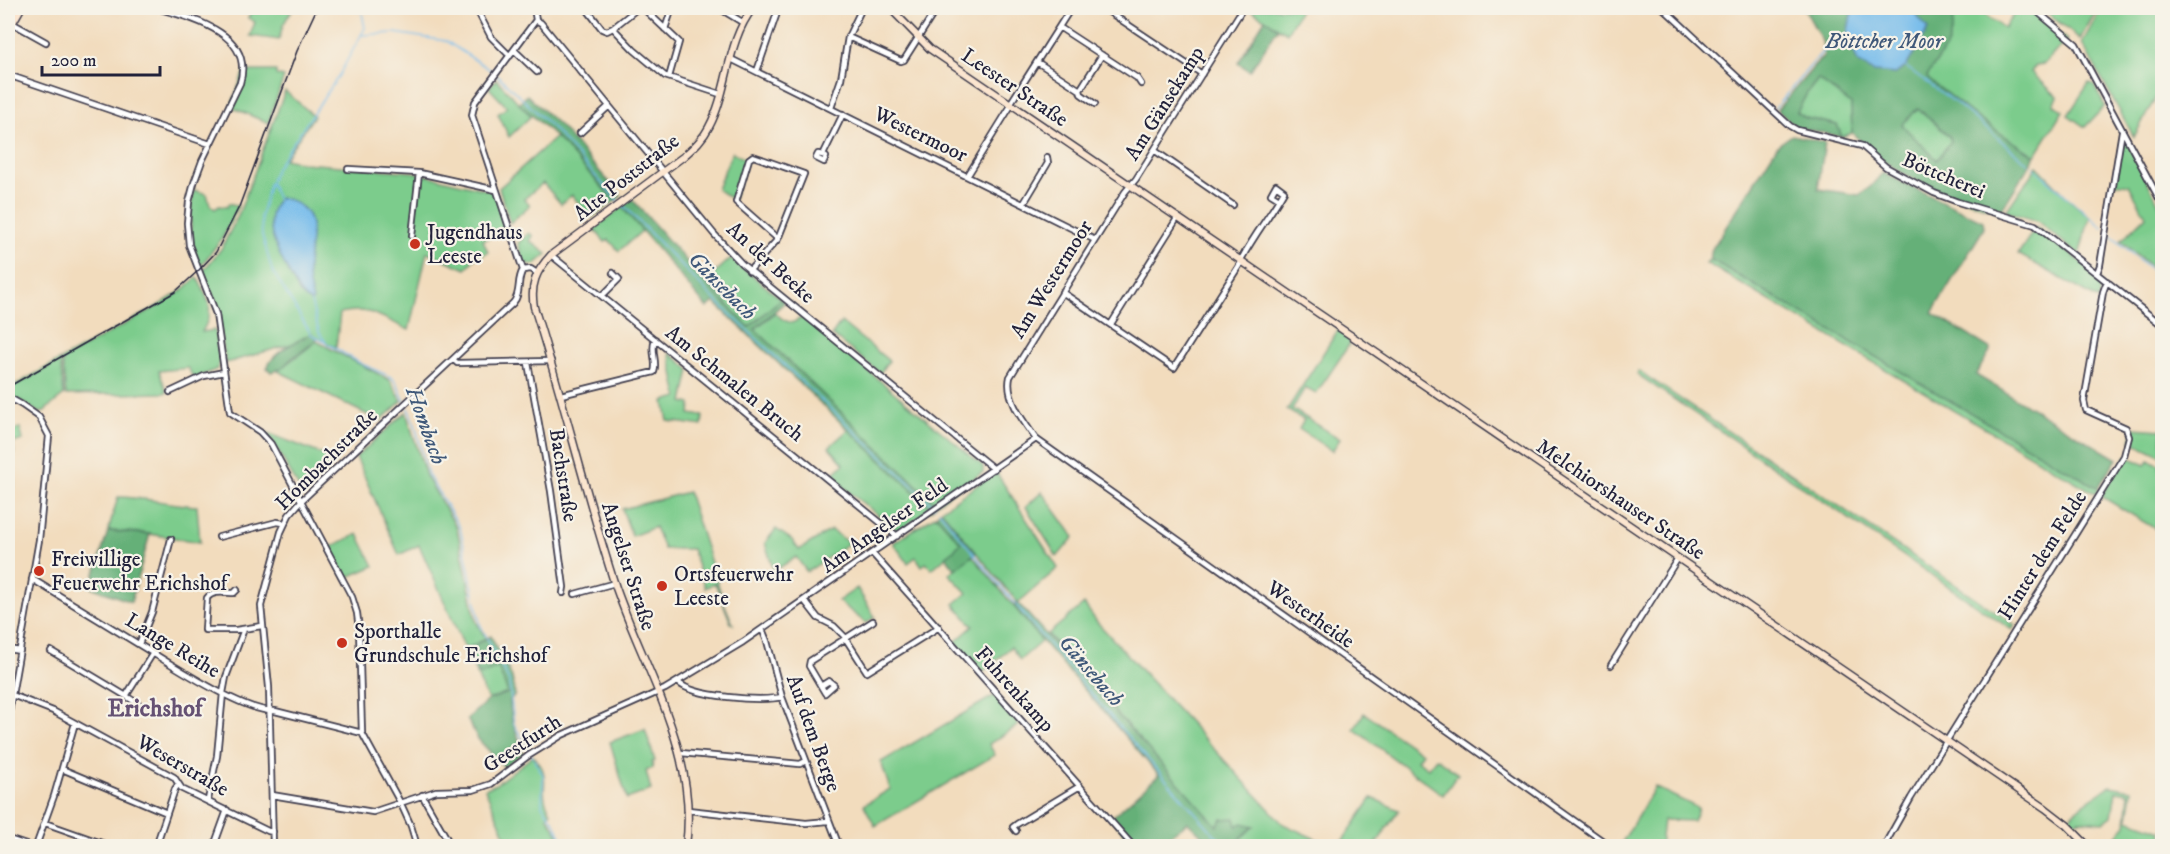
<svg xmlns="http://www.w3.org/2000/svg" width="2170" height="854" viewBox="0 0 2170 854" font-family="'IM FELL DW Pica',serif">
  <rect width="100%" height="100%" fill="#f7f3e8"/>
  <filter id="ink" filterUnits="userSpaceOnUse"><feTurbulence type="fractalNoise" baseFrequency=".0167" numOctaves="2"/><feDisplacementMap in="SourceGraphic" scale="12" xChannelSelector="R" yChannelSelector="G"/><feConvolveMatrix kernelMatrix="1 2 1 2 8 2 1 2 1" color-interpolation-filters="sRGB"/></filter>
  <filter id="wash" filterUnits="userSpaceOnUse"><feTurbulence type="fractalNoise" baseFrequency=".008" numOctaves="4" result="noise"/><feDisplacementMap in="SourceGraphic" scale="24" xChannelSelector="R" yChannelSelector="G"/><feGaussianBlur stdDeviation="1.35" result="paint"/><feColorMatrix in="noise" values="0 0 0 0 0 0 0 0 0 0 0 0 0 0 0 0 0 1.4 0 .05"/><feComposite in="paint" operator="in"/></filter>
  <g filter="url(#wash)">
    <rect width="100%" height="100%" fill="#f2dcbd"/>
    <path fill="#7ccc8c" stroke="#4f7764" stroke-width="1.5" d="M254,8H293L283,25L279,40L250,36L255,22L248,18Z
      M1247,8H1301L1287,33Z
      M1954,8H1975L2004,28L2018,8H2028L2067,40L2044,64L2036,65L2031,72L2058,97L2054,104L2063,111L2035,156L1983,122L1928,80L1927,76L1948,44Z
      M2041,8H2098L2080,39Z
      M2102,8H2162V86L2134,137L2082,43Z
      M244,71H276V75L284,77L268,123L231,107Z
      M496,79L531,116L509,137L498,114L507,107L489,88Z
      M1818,79L1851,104L1852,133L1842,137L1837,125L1806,118L1797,112L1807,93Z
      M2089,83L2093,84L2105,106L2085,127L2068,115Z
      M285,91L314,116L284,159L304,163L413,172L491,191L496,194L507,230L483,240L488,252L474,259L466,269L427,252L409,330C381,318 373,306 340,313L336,348L311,334L295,343L226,363L215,303L203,271L221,249L238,216Z
      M1918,108L1950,137L1951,141L1937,160L1901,125Z
      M2123,134L2162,210V255L2150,266L2121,241L2146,216L2129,185L2115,183Z
      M556,137L615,201L591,218L572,195L561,204L543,183L524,199L530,205L510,223L499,188Z
      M732,152L747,160L733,200L717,189Z
      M2037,166L2069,199L2090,217L2079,255L2037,221L2006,211Z
      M194,190L207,194L210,205L215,209L219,206L227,207L229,203L238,206L223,237L200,267C189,241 188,217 194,190Z
      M622,207L643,230L619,251L609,240L605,242L594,229Z
      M2036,227L2090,269L2102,283L2099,300L2018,254Z
      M529,233L533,236L530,241L547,254L534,265L524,263L518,243Z
      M731,258L781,299L749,327L705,282Z
      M1710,259L2098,488L2096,494L1706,263Z
      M197,277C208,299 216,308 202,332L215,330L220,361L217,369L194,379L188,368L159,371L167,392L164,393L66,395L62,359L156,307L183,290Z
      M775,313L784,320L792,323L803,317L983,466V472L936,504L755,329Z
      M841,322L889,361L880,373L832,335Z
      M1338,330L1353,339L1316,394L1305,388L1292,409L1340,439L1332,451L1299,429L1304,420L1287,410Z
      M316,341L390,380L402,401L380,421L276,370C281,369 311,346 316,341Z
      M669,352L690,370L683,402L691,404L690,414L703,416L702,426L668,421L664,401L678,397Z
      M60,360L64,395L43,412L39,413L8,393V389Z
      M1639,371L2015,625L2012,630L1637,374Z
      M406,412L426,476L457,528L476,621L486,639L466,649L498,667L508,691L509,693L488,700L419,545L399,555L356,457Z
      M11,428V431L20,428L23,440L13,443L14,454L9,457L10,472H14V487L8,488V429Z
      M2134,428L2162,430V456L2130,441Z
      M849,429L932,509L898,531L830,477L844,464L829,447Z
      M265,432L337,460L303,490L299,488L273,442Z
      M2126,456L2146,465L2149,460L2161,465L2159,470L2162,472V533L2101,496Z
      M996,472L1058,568L1018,603L941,510Z
      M688,492L724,603L733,624L731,623L715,583L705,588L692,549H664L655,527L632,536L622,509Z
      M1042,492L1074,537L1057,557L1026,507Z
      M118,497C145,497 170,505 197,506L200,542L143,533L108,531Z
      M936,515L962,543L932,569L926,563L922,566L916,557L908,563L893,543Z
      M776,529L792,540L799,550L831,530L849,543L807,572L796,557L774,571L765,543Z
      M358,534L374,566L346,578L330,547Z
      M972,555L1042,641L1020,660L1011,647L982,673L954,643L973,626L954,604L967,593L949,574Z
      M857,588L875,617L866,623L838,601Z
      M1084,604L1097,622L1283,824L1331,846H1232L1253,826H1237L1234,818L1217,827L1165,769L1048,634Z
      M995,695L1019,725L989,744L995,755L875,826L864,805L890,789L881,762Z
      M1364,713L1422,753L1417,760L1428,768L1436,758L1458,774L1443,795L1354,729Z
      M645,729L655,761L652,762L653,768L646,771L651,790L627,799L610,742Z
      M533,756C536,760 540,764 542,768C549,784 538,792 551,812L547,816L558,833L562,846H493L492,842L505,835L485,789L496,784Z
      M2110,786L2132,790L2128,819L2162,831V846H2133L2117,836L2126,824L2129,793L2116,791L2112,816L2104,822L2079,820L2070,823L2067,820L2083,804Z
      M1655,787L1698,808L1693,821L1663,820L1660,846L1621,844Z
      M1372,798L1399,810L1375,846H1339Z"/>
    <path fill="#65b078" stroke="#44695a" stroke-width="1.5" fill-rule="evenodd" d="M1804,8H1857L1851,15L1914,13L1907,8H1954L1952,30L1948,44L1927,76L1928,79L1983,122L2035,156L2001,211C1959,200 1919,186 1883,161C1872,154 1862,142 1852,133L1851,104L1818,79L1807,93L1797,112L1806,118L1837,125L1842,137L1796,127L1777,110L1824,55L1822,41ZM1918,108L1950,137L1951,141L1937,160L1902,125Z
      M1265,19L1278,28L1250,71L1238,63Z
      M527,95L561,127L621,196L615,201L556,137L519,104Z
      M1792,135L1825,142L1818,189L1859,195L1870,187L1883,173L1983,221L1984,228L1932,313L1991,349L1976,375L2117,459L2098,488L1710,259L1712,249L1778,145Z
      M632,199L705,282L749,327L781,299L785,302L755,329L936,504L932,509L714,302L707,308L622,207Z
      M311,333L317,338L316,341L291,359L281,369L271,372L267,368C274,350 296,343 311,333Z
      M941,510L976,553L955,569L946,557L961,543L936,515Z
      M108,531L150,534L131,602L91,587Z
      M1018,603L1217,826L1222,819L1235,818L1237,826L1242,823L1254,826L1232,846H1213L1188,822L1156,846L1145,833L1133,842L1111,818L1159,775L1042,641L1014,606Z
      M491,636L512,677L515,695L510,700C510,725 518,731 523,753L504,767L478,739L467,719L488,700L508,693L498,667L480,676L466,649Z"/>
    <path fill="#74bbeb" stroke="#4b6e93" stroke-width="1.5" d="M1857,8H1907L1914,12L1928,29L1906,67L1895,74L1874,72L1858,63L1847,35L1851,15Z
      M279,198C287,198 290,200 297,204C321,216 308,246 308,268C307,278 310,290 313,300L311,302C300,297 297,287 291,277C279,253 259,223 279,198Z"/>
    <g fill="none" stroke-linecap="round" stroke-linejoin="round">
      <path stroke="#74bbeb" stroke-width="1.5" d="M361,8L365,28L338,77L276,168L269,185L261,216L262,235L272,270L311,334L362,364L391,377L396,382L405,402
        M1656,8L1772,113
        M362,35L395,33L446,41L495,73
        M1824,50L1829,49L1847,35
        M1906,67L1957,104L2029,164
        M497,75L549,124L618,201
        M1775,108L1823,51
        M2033,167L2103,228
        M270,182L278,200
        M622,204L708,293L935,507
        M2108,233L2150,269L2162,257
        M311,302L319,332L326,343
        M407,406L415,425L428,475L460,528L480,624L509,681L514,724L543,775L542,805L555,823L565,846
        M939,511C1031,625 1127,737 1225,846"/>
    </g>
  </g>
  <g filter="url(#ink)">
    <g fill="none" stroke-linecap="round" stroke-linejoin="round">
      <defs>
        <path id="street" d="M157,8C191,18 255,33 240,83L202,161L194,183L189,202L187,223L189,245L216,314L230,412L260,432L271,444L352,597L357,613L359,629L362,733L401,804L411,826L417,846
          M476,8L491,37L510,56
          M534,8L536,20
          M586,8L602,29L607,31L613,28L638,8
          M643,8L679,42L669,77
          M719,8L742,22
          M1103,8L1202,74
          M1243,8L1136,179L1125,192L1010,377C1005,399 1024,422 1036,439L1610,846
          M1663,8L1790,126L1797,130L1862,146L1886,167L1934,193L1958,202L2035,225L2162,325
          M2033,8L2076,44L2162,204
          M536,20L541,23L714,234L742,264L994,469
          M12,23L46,42
          M1059,27L1137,78L1141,84
          M613,28L634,50L665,76L720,94
          M665,29L672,8
          M848,37L901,61L904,60L937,8
          M514,50L537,72
          M731,59L1095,240
          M1037,62L1080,90L1102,55
          M757,71L777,13
          M8,75L210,144
          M1080,90L1081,94L1095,104
          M1010,104L1071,8
          M831,108L841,79L848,37L862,8
          M580,133L609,106
          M1154,150L1233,205
          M823,155L826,157L824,162L816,158L818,154L823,155L843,114
          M348,169L419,173
          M968,175L1012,104
          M1024,203L1048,163L1047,157
          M412,236L419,173L496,190
          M551,255L897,536
          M1239,259L1242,258C1255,234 1271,214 1284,191L1276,185L1271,194L1279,199
          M523,270L472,115L475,102L536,20
          M749,271L778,239L804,174L753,156L749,159L736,202L778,239
          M2097,273L2100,265L2122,131
          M1062,292L1174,368L1242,261
          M602,296L619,279L613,273
          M1111,324L1178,217
          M453,359L457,363L551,361
          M528,363L551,491L564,587L563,593
          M170,392L204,376L224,372
          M561,395L654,372C658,362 650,351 655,339
          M8,397L22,405L39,417L49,436L39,540L8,718
          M219,537L277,522L284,523
          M872,553L1133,846
          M32,579C69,602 106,624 143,647C171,664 245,713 275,711L362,733
          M237,590L234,593C225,593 213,590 207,598L205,630H236L262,626
          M575,594L615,583
          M804,600L818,618L834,626L844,636L867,672L939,627
          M762,629L767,641L782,697L839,846
          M139,644L152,612L171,539
          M8,649L20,651
          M51,651L126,696
          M1611,665L1678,558
          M678,682C692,697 763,702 782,697
          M821,686L829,681L834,685L825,693L809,666L810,661L873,621
          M12,695L53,711L174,777L182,789L268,831L273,832
          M140,705L126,696L153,653
          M681,753L800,764L806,761
          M62,769L167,813
          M272,795L373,812L436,791L473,790L491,784L528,756L562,735L665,689L743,642L1036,439
          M422,795L451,846
          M208,800L217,756L223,693L226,677L244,629
          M688,810L806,823L828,821
          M45,823L110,846
          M1016,831L1013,827L1017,824L1080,786
          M8,839L29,846
          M315,844L324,846
          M36,846L54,796L75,723
          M156,846L175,789L178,785
          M214,846L227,810
          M273,846L269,687L261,606L281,532L289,515L302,500L513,303C522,293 516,280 523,270L531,269L537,273
          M1884,846L1911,798L2124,456L2129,437L2126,428L2086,410L2084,401L2103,292L2107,281"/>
        <path id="secondary" d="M890,8L930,49L2045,808L2067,825L2088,846
          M8,31L21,8
          M686,846C699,751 643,669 614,582C585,492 563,398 534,307C530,285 536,271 551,255L684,156C694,147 703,139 709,127C729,90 726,42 753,8"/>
      </defs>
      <use href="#street" stroke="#413e4e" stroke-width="8"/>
      <use href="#secondary" stroke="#413e4e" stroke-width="9"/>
      <use href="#street" stroke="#fff" stroke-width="4.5"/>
      <use href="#secondary" stroke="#fbe5cf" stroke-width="6"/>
      <path stroke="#22223b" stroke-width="1.5" d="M8,387L175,292L199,270L216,252L239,207L297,51L317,8"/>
    </g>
  </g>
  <g fill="#c8321e" stroke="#f7f3e8" stroke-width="2">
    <circle cx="415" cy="244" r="6"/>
    <circle cx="39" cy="571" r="6"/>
    <circle cx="662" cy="586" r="6"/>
    <circle cx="342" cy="643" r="6"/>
  </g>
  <g text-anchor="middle" stroke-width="4.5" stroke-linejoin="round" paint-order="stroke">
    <g font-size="21" fill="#22223b" stroke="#f7f3e8">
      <text transform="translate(1015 87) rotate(34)" y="7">Leester Straße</text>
      <text transform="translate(1164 103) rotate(-58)" y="7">Am Gänsekamp</text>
      <text transform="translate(921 134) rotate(26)" y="7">Westermoor</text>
      <text transform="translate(1944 175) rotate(23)" y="7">Böttcherei</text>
      <text transform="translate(626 177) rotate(-38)" y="7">Alte Poststraße</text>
      <text transform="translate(771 262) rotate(42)" y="7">An der Beeke</text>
      <text transform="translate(1051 279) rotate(-58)" y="7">Am Westermoor</text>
      <text transform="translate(735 383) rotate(39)" y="7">Am Schmalen Bruch</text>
      <text transform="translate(326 459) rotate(-45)" y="7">Hombachstraße</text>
      <text transform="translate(564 475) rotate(81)" y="7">Bachstraße</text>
      <text transform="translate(1621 499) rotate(34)" y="7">Melchiorshauser Straße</text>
      <text transform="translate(884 525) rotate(-35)" y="7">Am Angelser Feld</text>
      <text transform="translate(2042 555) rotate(-58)" y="7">Hinter dem Felde</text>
      <text transform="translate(629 566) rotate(72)" y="7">Angelser Straße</text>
      <text transform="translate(1311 614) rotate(35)" y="7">Westerheide</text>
      <text transform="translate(173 645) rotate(31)" y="7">Lange Reihe</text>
      <text transform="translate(1015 689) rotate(48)" y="7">Fuhrenkamp</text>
      <text transform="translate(814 733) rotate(70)" y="7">Auf dem Berge</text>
      <text transform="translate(522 743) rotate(-33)" y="7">Geestfurth</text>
      <text transform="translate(183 765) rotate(30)" y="7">Weserstraße</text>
    </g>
    <g font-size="21" fill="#22223b" stroke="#f7f3e8" text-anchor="start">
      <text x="427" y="239">Jugendhaus<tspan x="427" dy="24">Leeste</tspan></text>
      <text x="51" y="566">Freiwillige<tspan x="51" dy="24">Feuerwehr Erichshof</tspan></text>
      <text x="674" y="581">Ortsfeuerwehr<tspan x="674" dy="24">Leeste</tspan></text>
      <text x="354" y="638">Sporthalle<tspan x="354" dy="24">Grundschule Erichshof</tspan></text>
    </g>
    <g font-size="22" font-style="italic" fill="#3f5879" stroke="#f7f3e8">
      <text x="1884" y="48">Böttcher Moor</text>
      <text transform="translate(723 285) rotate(45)" y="8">Gänsebach</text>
      <text transform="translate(427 425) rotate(70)" y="8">Hombach</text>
      <text transform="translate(1092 670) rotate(49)" y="8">Gänsebach</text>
    </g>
    <g font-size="24" font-weight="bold" fill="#655173" stroke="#f7f3e8">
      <text x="155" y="716">Erichshof</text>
    </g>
  </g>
  <rect width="2170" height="854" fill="none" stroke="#f7f3e8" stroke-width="30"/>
  <path d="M42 66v9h118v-9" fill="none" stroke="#22223b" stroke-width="3"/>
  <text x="51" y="66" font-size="18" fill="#22223b" stroke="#f7f3e8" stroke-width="4.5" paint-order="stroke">200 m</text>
</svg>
